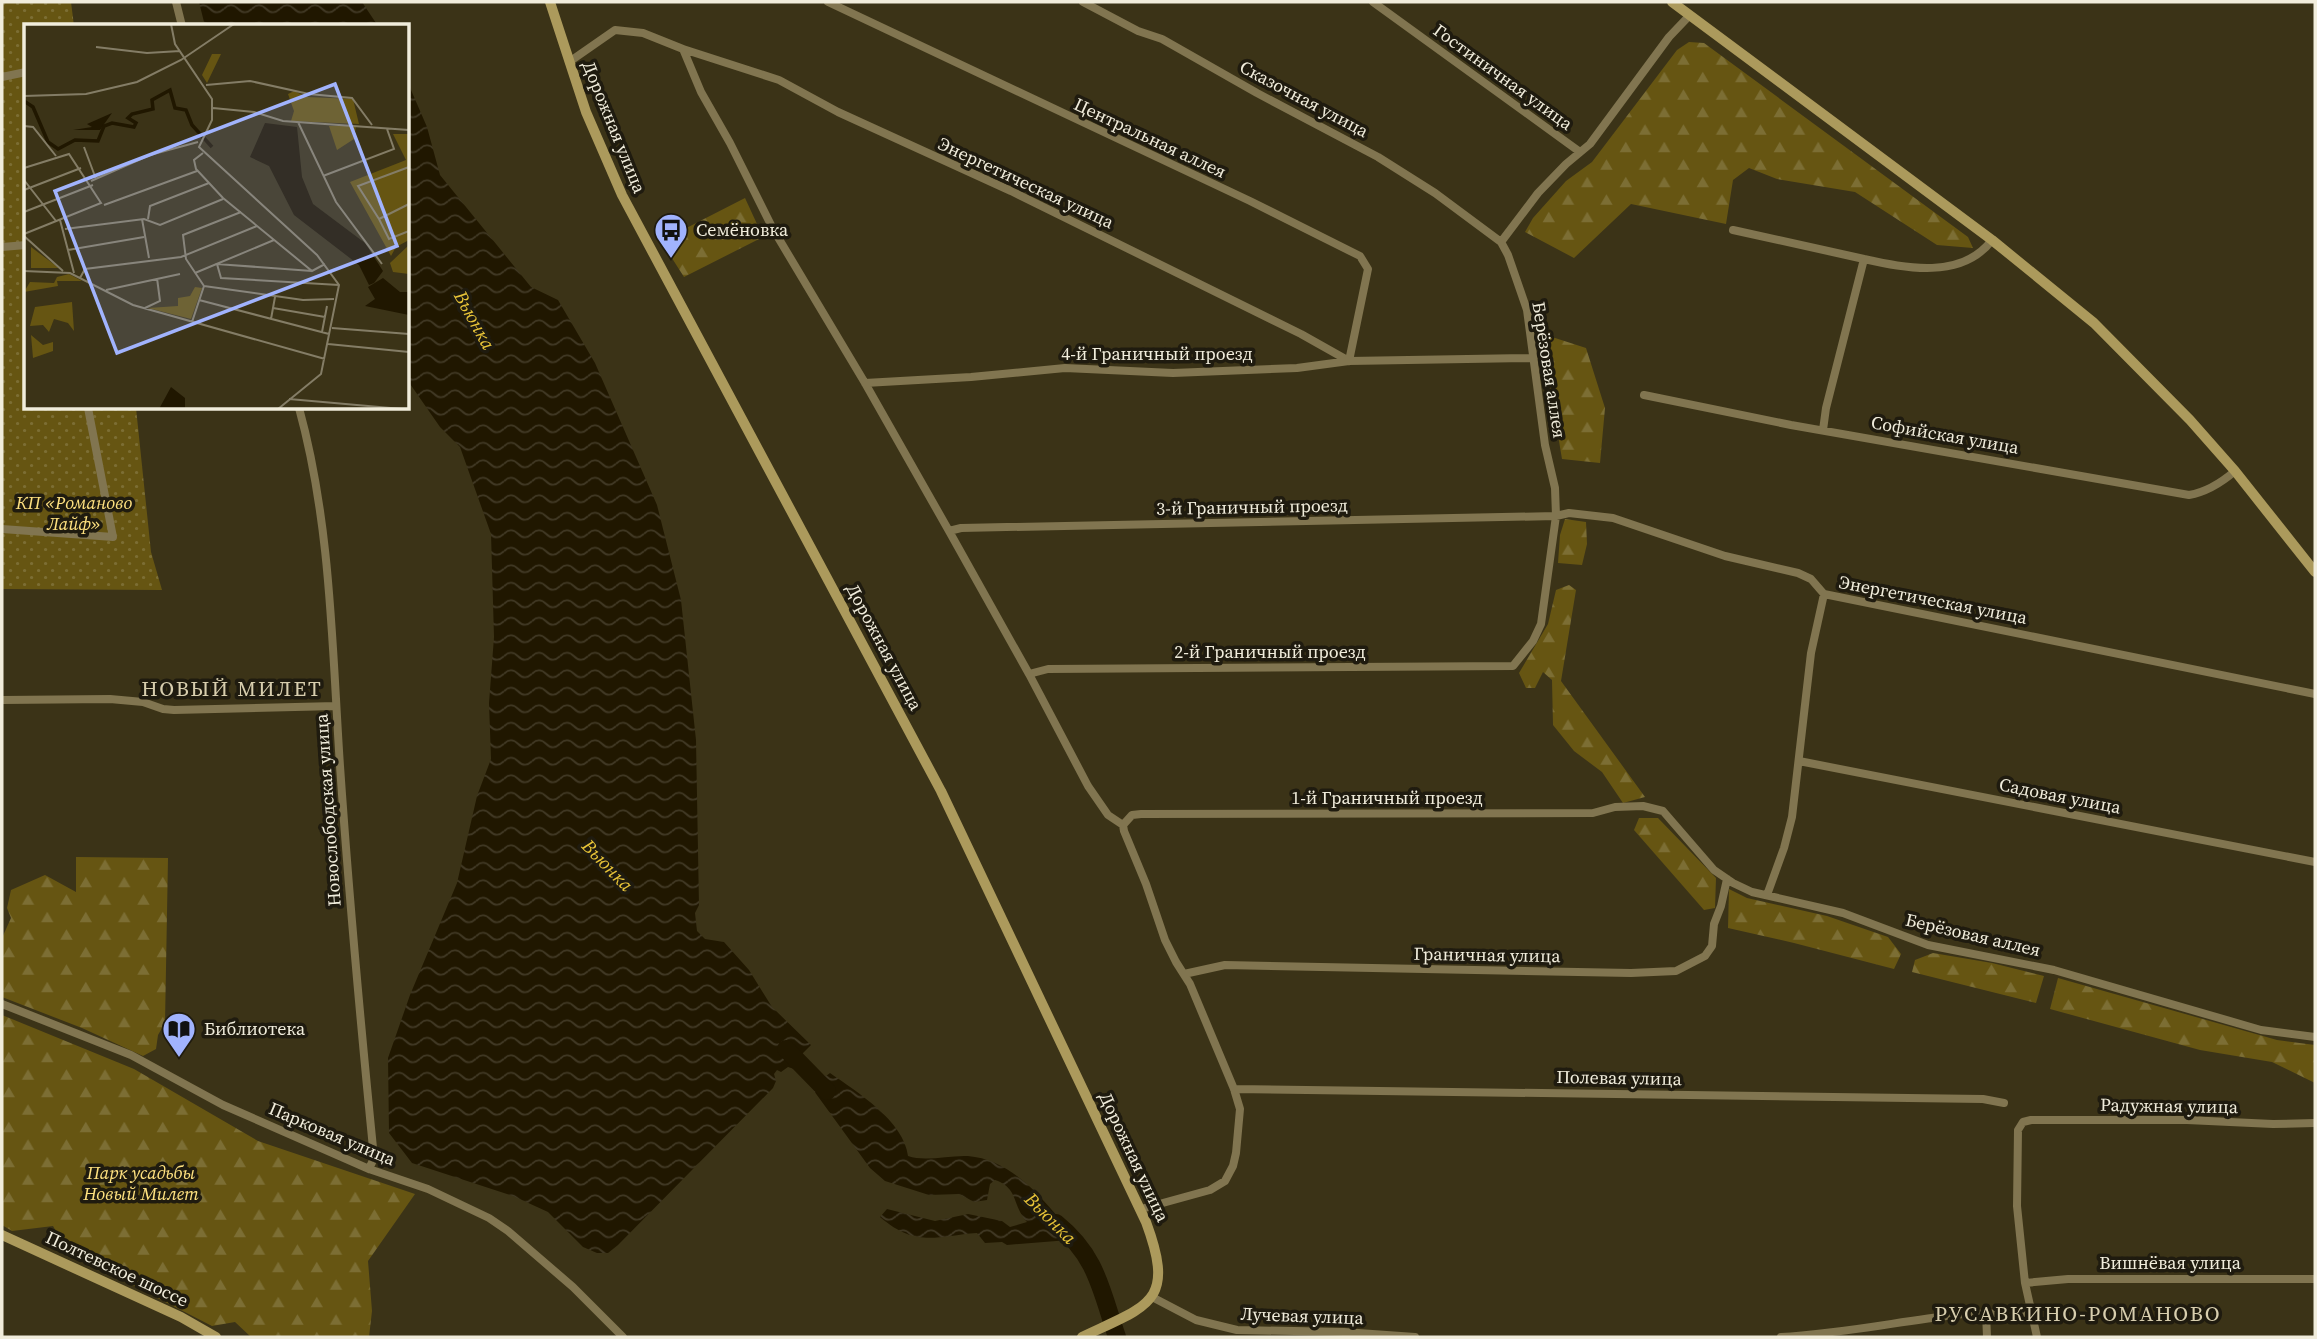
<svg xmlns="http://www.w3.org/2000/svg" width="2317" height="1339" viewBox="0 0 2317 1339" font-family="'Source Serif 4',serif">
  <defs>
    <pattern id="grass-dots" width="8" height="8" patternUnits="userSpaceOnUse" patternTransform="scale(1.75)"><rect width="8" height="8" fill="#665512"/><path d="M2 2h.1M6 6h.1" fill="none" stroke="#7c6e34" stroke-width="1.8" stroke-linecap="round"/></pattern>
    <pattern id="forest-firs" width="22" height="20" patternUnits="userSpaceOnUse" patternTransform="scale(1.75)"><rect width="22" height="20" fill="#665512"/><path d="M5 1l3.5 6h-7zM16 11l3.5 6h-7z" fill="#7c6e34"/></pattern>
    <pattern id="water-waves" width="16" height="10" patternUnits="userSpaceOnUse" patternTransform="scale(1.75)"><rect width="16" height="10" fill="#201700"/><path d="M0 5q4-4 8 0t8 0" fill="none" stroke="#413925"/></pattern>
  </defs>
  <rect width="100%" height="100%" fill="#3b3317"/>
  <path fill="url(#grass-dots)" d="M2,2H71L74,26H26V408H136L151,552L162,590L2,589Z"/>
  <path fill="url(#forest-firs)" d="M1689,42L1704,43L1968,237L1973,248L1937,245L1855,192L1777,179L1749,168L1733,180L1726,224L1631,204L1574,258L1525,232L1533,218L1566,181L1592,162L1677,50Z
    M745,198L763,237L684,277L661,241Z
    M1552,337L1586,348L1605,408L1600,463L1562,459L1543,345Z
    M1565,519L1586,522L1587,544L1582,565L1558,563L1560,535Z
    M1569,585L1576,590L1561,681L1645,797L1623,803L1602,772L1574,751L1553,725L1552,680L1543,672L1535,688H1526L1519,673L1548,624L1556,590Z
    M1639,818H1658L1716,878L1715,908L1704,910L1634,830Z
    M76,857L168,858L165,1023L158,1035L156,1049L143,1056L82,1028L2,997V938L11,918L7,908L11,890L45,875L76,892Z
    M1729,889L1747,898L1827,916L1888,937L1901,954L1894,969L1794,943L1728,928Z
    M1933,953L1992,963L2044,976L2036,1003L1912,972L1915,960Z
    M2058,978L2277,1040L2315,1045V1083L2272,1062L2200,1050L2050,1009Z
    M2,1015L134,1069L258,1141L415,1194L368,1261L372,1311L369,1337H251L235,1322L212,1326L68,1252L53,1226L12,1231L2,1225Z"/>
  <path fill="url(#water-waves)" d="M199,2H362L378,26H205Z
    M408,83L427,127L440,175L531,287L558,300L595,363L657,505L681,600L696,740L699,905L695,913L697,931L705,939L724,942L749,970L772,1007L811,1045L802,1054L806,1060L797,1070L788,1067L781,1072L777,1070L774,1074L776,1081L773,1088L618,1245L608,1253H597L583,1247L548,1212L513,1196L412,1163L389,1133L388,1058L410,995L457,883L477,796L491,759L489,703L494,637L491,534L460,447L440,427L408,381Z
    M817,1072L826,1076L830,1073C857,1092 904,1121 908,1156C926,1162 949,1155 968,1156C1015,1160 1047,1204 1074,1237L1069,1240L1007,1245L1002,1242L985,1243L977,1233C936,1236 916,1248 880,1217L887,1209L935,1221L968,1214L1002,1221L1010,1227L1027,1222C1012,1206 1019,1188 995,1180L990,1184L987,1200L974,1202L959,1194L929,1195L885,1181L870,1168L814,1091L815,1089L808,1080Z"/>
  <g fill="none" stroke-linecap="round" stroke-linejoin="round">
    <path stroke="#201700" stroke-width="18" d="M786,1049L827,1091
      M1056,1223C1097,1256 1101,1290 1117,1337"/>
    <path stroke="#817550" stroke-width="8" d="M176,2L182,26
      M1373,2L1580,152
      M683,49L779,80L838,112L1011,191L1301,334L1349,361L1368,269L1360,256L1250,201L828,2
      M569,62L615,30L643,33L683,49L701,92L730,143L773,229L865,383L949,531L1029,674L1088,786L1108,815L1123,825
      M2,77L26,72
      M1733,230L1864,259
      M1501,242L1538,193L1566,164L1590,144L1669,37L1690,15
      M2,247L26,245
      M865,383L971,377L1065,368L1173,373L1297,368L1349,361L1533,358
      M1644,395L1791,425L2189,495C2207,492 2221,483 2235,471
      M299,408C331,524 332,647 340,766C349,897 361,1028 374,1158L369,1169
      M1823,430L1826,408L1864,259C1905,268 1962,280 1992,240
      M2,529L113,537L88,408
      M949,531L961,528L1556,516L1569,513L1613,518L1725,556L1798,573L1811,579L1824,594L2315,694
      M1029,674L1048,669L1513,666L1533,641L1541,624L1556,516L1555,488L1545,445L1527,310L1508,255L1501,242L1435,193L1378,157L1257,93L1162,39L1138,31L1083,2
      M2,700L110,699L143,702L163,709L174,710L336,706
      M1799,761L2315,862
      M1123,825L1132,815L1141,814L1593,813L1615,807L1643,806L1663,811L1714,870L1733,883L1752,892L1843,913L1928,945L2054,970L2261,1030L2315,1037
      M1123,825L1124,831L1146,884L1165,940L1176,962L1190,984L1234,1089L1240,1109L1236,1153L1233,1166L1225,1181L1210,1190L1141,1209
      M1767,895L1784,848L1792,817L1811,653L1824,594
      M1184,974L1225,965L1631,973L1676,971L1705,956L1712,946L1714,924L1721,906L1727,879
      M2,1004L131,1055L223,1105L369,1169L428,1189L489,1218L508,1231L573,1287L623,1337
      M1234,1089L1983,1099L2004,1103
      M2025,1283L2068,1279H2315
      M1152,1297L1196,1320L1237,1330L1344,1332L1415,1337
      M1986,1312L1987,1337
      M1781,1337C1839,1334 1896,1322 1954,1315C1979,1312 2005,1315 2030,1312
      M2037,1337L2025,1283L2017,1206L2018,1130L2023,1122L2031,1120H2187L2273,1124L2315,1123"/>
    <path stroke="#ac9a5c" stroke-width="10" d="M550,2L586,112L622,195L941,791L1146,1222C1176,1303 1149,1305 1082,1337
      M1672,2L1992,240L2094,323L2190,420L2235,471L2315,572
      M2,1235L181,1317L216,1337"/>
  </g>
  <defs>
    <symbol id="bus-pin" viewBox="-11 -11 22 30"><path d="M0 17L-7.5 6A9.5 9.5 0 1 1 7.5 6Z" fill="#a1b3fd" stroke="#1f1b0f"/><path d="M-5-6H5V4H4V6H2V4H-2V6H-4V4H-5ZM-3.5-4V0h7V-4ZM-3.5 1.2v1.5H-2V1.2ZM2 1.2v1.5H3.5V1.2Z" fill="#111"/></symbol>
    <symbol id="library-pin" viewBox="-11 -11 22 30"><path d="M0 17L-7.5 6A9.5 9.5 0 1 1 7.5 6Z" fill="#a1b3fd" stroke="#1f1b0f"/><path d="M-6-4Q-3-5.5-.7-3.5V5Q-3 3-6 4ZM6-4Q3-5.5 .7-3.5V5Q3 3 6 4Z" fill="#111"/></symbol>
  </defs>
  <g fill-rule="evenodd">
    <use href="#bus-pin" x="652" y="211" width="38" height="52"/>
    <use href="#library-pin" x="160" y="1010" width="38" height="52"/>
  </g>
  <g text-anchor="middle" stroke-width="7" stroke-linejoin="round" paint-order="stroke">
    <g font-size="18" fill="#f1eddc" stroke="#1f1b0f">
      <text transform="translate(1503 77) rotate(36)" y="6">Гостиничная улица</text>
      <text transform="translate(1304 99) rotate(28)" y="6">Сказочная улица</text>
      <text transform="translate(614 127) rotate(68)" y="6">Дорожная улица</text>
      <text transform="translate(1150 138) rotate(25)" y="6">Центральная аллея</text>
      <text transform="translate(1026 183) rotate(25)" y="6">Энергетическая улица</text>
      <text x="1157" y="360">4-й Граничный проезд</text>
      <text transform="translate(1549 370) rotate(81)" y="6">Берёзовая аллея</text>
      <text transform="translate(1945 435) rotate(10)" y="6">Софийская улица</text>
      <text transform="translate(1252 507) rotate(-1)" y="6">3-й Граничный проезд</text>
      <text transform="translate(1933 600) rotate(11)" y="6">Энергетическая улица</text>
      <text transform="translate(884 647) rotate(62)" y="6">Дорожная улица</text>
      <text x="1270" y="658">2-й Граничный проезд</text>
      <text transform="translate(2060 796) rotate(11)" y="6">Садовая улица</text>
      <text x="1387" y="804">1-й Граничный проезд</text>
      <text transform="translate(328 810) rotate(-94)" y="6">Новослободская улица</text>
      <text transform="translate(1973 935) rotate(13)" y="6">Берёзовая аллея</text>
      <text transform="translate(1487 955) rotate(1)" y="6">Граничная улица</text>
      <text transform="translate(1619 1078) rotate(1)" y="6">Полевая улица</text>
      <text transform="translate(2169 1106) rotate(1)" y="6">Радужная улица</text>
      <text transform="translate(332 1134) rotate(23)" y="6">Парковая улица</text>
      <text transform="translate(1134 1157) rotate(65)" y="6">Дорожная улица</text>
      <text x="2170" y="1269">Вишнёвая улица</text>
      <text transform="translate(117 1269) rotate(25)" y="6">Полтевское шоссе</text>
      <text transform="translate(1302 1316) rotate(2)" y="6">Лучевая улица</text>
    </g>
    <g font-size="18" fill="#f1eddc" stroke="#1f1b0f" text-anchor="start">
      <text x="696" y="236">Семёновка</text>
      <text x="204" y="1035">Библиотека</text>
    </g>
    <g font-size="18" font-style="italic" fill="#ffe280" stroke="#1f1b0f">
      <text x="74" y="509">КП «Романово<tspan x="74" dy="21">Лайф»</tspan></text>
      <text x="141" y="1179">Парк усадьбы<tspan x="141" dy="21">Новый Милет</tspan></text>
    </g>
    <g font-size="19" font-style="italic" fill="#e8c438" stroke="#1f1b0f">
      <text transform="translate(475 320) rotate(61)" y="7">Вьюнка</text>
      <text transform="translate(608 865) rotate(46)" y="7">Вьюнка</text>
      <text transform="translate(1051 1218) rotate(45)" y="7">Вьюнка</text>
    </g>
    <g font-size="21" letter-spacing="2" fill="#d8ceae" stroke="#1f1b0f">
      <text x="232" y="696">НОВЫЙ МИЛЕТ</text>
      <text x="2078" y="1321">РУСАВКИНО-РОМАНОВО</text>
    </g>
  </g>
  <g transform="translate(24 24)">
    <rect width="385" height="385" fill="#3b3317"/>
    <path d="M369,110H385V216L372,223L367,232L326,158L382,136Z" fill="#665512"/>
    <path d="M188,30H197L183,59L178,51ZM270,67L283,73L329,75L335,100L267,97L270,87L264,70ZM305,102H332L330,115L313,126ZM7,223L35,244H7ZM45,250L58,257H33L34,262L0,268L6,258L30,259L33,253ZM171,263L178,264L167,295L124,284L154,282V274L166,272ZM48,278L50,307L44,299L30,295L25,308L19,301L6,302L11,283ZM7,311L19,321L29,318V327L9,334Z" fill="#665512"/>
    <path d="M385,221V250L369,248L366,239Z" fill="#665512"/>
    <path d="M88,89L76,106H49L68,103L63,100ZM241,99L273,103L278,153L289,180L341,219L359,247L350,259L345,261L335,241L270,191L245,142L226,133ZM359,254L376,268H385V291L341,282L351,275L344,263ZM147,363L161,374V385H135Z" fill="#201700"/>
    <path fill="none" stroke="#201700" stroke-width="3.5" d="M0,77L9,83L24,118L34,125L51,116L74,117L80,102L88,99L110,103L112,99L104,94L108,90L129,85L128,76L146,66L151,84L162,86L168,101L188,123"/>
    <path fill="none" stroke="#847d66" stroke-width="2" d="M147,0L151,20L188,75V96L175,123L293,231L315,261L297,350L254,385M72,23L123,29L156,27M182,61L226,57L285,70L328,74L348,101M0,72L62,70L113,58L157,36L210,0M189,84L230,88L259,97L385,106M274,98L312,178L358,240M0,102L9,103L32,132M60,123L72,155M179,129L170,136L172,145L199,174L288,247L301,240M0,144L45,130L77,179L0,210M299,152L370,125L363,105M0,156L32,197M67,157L126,131L174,118M0,166L57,144M385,180L355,195L365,215L385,207M80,181L173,147M0,188L69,161M118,195L125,234M124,195L126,182L185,159M355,195L334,162L385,143M36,196L50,249M41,205L120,195L136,201L199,175M0,212L39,247M44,226L120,213M0,247L46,249L109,281L301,335M288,247L193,240L197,254L315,261M171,249L250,216M56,254L61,245L157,233L233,202M180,262L279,276L310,275M180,262L162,235L159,211L217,188M82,266L156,250M175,276L305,310M121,284L136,277L133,254M249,284L301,293M247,295L251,273M168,298L180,262M308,304L385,310M298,308L303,282M304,320L385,328M265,375L378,385"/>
    <path fill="#a1b3fd" fill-opacity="0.15" stroke="#a1b3fd" stroke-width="3.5" d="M311,60L373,222L93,329L31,167Z"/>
    <rect width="385" height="385" fill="none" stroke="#f1eddc" stroke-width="3.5"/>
  </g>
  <rect width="2317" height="1339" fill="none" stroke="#f1eddc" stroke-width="7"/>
</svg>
